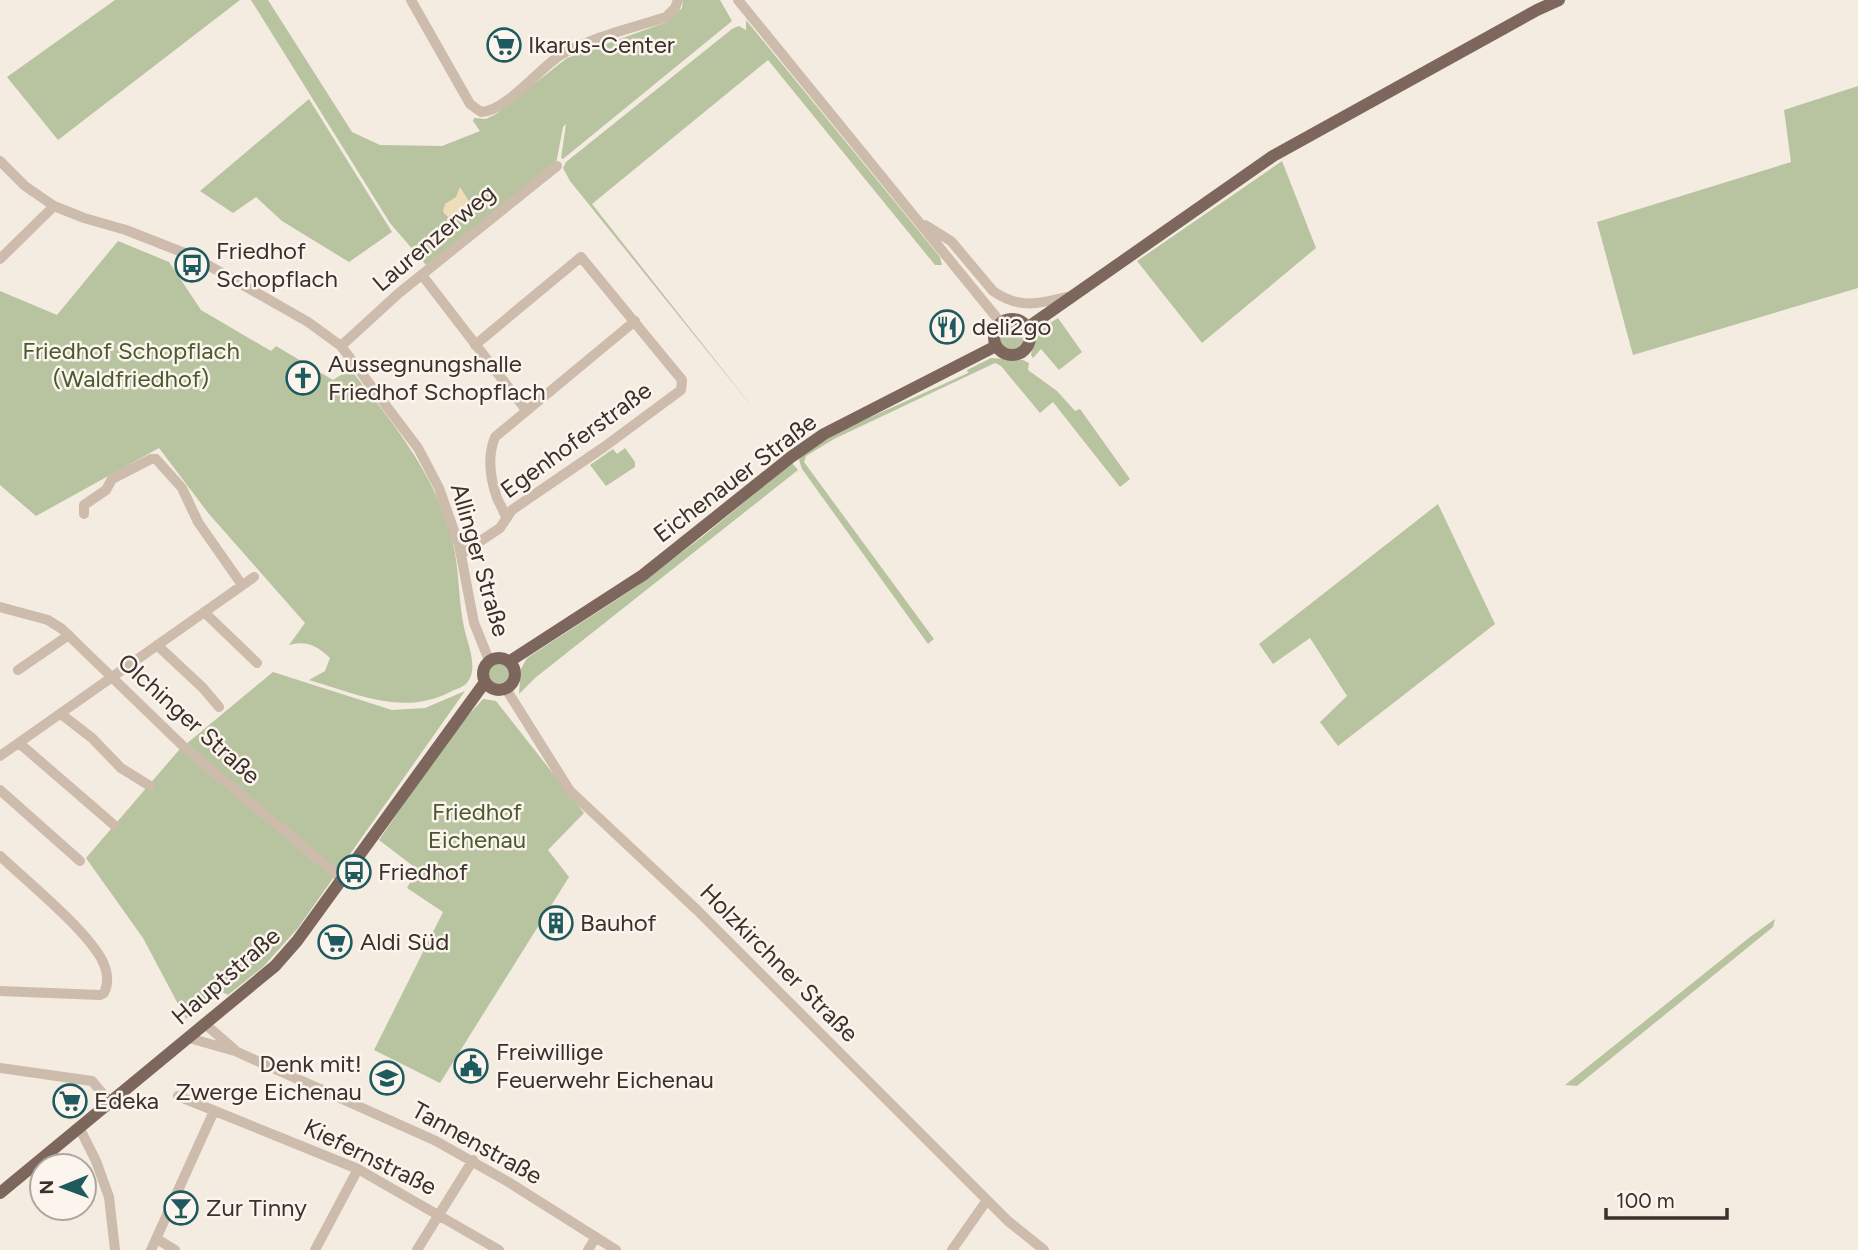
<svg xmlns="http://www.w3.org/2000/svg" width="1858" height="1250" viewBox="0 0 1858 1250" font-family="Figtree,sans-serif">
  <rect width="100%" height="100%" fill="#f4ebe1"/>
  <path fill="#b8c4a0" d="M115,0H240L58,140L7,77Z
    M251,0H268L352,132L380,145L442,146L480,131L473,121L474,118L486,119L496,114L567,58L667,22L682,8L683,0H720L732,21L563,159L561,158L566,124L563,127L556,164L426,265L390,223Z
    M746,20L940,257L942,265H935L768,60L592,204L757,413L570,181L563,168L566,162L732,29L739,26L746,30Z
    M1858,86V288L1633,355L1597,222L1791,162L1784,110Z
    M309,99L392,232L349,262L282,221L256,197L233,213L200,191Z
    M1282,161L1316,248L1202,343L1137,261Z
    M118,241L169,262L201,310L271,351L276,346L333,380L350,369C395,425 441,481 455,553C459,577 459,603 464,627C467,643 480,670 466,684C463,687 456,689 452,691C404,717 357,694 309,680L325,671L330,658C317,646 307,640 289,645L305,623L209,514L159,448L36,516L0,485V291L57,315Z
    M1058,318L1082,352L1059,370L1041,349L1033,358L1031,355C1037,334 1039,329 1058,318Z
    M998 337a14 14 0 1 1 28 0a14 14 0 1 1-28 0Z
    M991,358L1023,360L1029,363L1028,370L1057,391L1075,411L1080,409L1130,479L1120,487L1053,402L1040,413L1001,366L995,363L834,439L806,456L804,462L934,639L928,644L802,469L799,460L801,456L840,431L968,373L967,370Z
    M625,448L635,462V467L606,486L590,465L613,449L617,454Z
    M792,463L798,470L535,678L519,694L521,669L527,658L633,589L702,537Z
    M1438,504L1495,624L1338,746L1320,722L1347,696L1310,638L1273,664L1259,644Z
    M486 674a13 13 0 1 1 26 0a13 13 0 1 1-26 0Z
    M273,672L392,710L425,708L465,691L298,928L263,967L228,995L218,990L186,1019L143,938L86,858L179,750Z
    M483,699L496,701L584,813L548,850L569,877L440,1083L374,1050L443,912L407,888L417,869L379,840L453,732Z
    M1775,919L1773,927L1577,1086L1565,1085L1750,937Z"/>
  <path fill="#efdcb8" d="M460,187L472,206L448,217L443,212L445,204L456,197Z"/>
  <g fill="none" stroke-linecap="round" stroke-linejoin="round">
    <path stroke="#cdbbac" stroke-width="10" d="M411,0L470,104L481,112C506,111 538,70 559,56C588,38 633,28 666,17L675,8L678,0
      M738,0L1001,323
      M0,161L25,186L54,206L84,218L126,230L192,256L308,322L341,346L418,448L439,488L459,545L474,623L489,660
      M925,225L951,241L993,291C1018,309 1039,304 1066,297
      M0,259L54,206
      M422,275L526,410
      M341,346L399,293L557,166
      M84,514V505L106,490L112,479L151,459H156L182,488L198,522L242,585
      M506,518C504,510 500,505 497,498C490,478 487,457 495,437L635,321
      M461,554L500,528L512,510L604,447L681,390L682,380L581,257L475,345
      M0,607L48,620L62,629L185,748L342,879
      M204,612L257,663
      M157,645L203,688L219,707
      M18,670L69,635
      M506,689L570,791L697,910L1008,1221L1044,1250
      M61,714L92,738L121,768L150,786
      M19,743L114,825
      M0,756L254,577
      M0,790L80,861
      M0,856C27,881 88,931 103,962C107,971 109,983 104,993L100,995L0,991
      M205,1024L235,1050
      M189,1038L235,1051L436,1141L510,1183L616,1250
      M0,1068L92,1081L109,1101
      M178,1096L358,1169L499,1250
      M79,1127L96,1161L109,1197L115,1250
      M157,1239L175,1250
      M151,1250L214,1111
      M315,1250L358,1169
      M417,1250L473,1160
      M588,1250L596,1237
      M952,1250L987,1200"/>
    <path stroke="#7d675c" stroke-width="12" d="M994 337a18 18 0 1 1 36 0a18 18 0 1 1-36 0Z
      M1027,328L1273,156L1537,10L1559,0
      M483 674a16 16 0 1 1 32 0a16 16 0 1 1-32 0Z
      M510,661L643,575L791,457L824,434L996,346
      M0,1193L275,966L297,941L485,682"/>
  </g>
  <defs>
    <symbol id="supermarket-ring" viewBox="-11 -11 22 22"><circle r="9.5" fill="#fbf5ee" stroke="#1f5a5e" stroke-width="1.5"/><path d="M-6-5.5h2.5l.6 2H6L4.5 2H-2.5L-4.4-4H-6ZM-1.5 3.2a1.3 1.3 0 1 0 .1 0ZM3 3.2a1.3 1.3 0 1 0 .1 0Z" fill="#1f5a5e"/></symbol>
    <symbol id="bus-ring" viewBox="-11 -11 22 22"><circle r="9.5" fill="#fbf5ee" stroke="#1f5a5e" stroke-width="1.5"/><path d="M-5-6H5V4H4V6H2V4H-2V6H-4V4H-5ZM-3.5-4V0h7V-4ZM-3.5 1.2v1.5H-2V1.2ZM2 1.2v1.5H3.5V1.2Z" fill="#1f5a5e"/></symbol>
    <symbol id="restaurant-ring" viewBox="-11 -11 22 22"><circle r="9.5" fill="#fbf5ee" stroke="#1f5a5e" stroke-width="1.5"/><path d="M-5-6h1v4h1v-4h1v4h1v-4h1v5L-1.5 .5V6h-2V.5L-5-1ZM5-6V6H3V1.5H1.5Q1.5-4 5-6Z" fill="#1f5a5e"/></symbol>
    <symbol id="church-ring" viewBox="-11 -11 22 22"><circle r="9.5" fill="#fbf5ee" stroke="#1f5a5e" stroke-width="1.5"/><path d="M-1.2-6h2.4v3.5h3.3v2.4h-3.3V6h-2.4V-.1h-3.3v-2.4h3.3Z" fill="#1f5a5e"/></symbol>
    <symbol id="building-ring" viewBox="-11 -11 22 22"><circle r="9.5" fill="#fbf5ee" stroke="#1f5a5e" stroke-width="1.5"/><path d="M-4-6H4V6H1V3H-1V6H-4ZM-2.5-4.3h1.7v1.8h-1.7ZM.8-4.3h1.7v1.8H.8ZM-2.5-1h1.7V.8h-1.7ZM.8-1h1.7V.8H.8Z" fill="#1f5a5e"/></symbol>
    <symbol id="civic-ring" viewBox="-11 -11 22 22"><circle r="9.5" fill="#fbf5ee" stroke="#1f5a5e" stroke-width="1.5"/><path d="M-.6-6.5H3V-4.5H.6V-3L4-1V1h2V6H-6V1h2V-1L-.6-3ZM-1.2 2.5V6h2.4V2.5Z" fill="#1f5a5e"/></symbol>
    <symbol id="school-ring" viewBox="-11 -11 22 22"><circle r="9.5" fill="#fbf5ee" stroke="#1f5a5e" stroke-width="1.5"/><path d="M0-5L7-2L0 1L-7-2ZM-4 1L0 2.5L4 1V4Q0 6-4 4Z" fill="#1f5a5e"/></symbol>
    <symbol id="bar-ring" viewBox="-11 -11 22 22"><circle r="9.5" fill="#fbf5ee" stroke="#1f5a5e" stroke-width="1.5"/><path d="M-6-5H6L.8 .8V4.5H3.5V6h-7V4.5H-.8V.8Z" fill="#1f5a5e"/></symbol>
  </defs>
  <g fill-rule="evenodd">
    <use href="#supermarket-ring" x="485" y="26" width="38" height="38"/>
    <use href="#bus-ring" x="173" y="246" width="38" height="38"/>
    <use href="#restaurant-ring" x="928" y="308" width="38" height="38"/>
    <use href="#church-ring" x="284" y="359" width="38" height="38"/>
    <use href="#bus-ring" x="335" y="853" width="38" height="38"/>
    <use href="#building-ring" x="537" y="904" width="38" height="38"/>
    <use href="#supermarket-ring" x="316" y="923" width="38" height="38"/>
    <use href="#civic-ring" x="452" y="1047" width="38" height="38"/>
    <use href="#school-ring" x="368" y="1059" width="38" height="38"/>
    <use href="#supermarket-ring" x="51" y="1082" width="38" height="38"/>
    <use href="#bar-ring" x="162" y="1189" width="38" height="38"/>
  </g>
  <g text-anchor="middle" stroke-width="5" stroke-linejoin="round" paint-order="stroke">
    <g font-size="24" fill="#3b302b" stroke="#fbf5ee" text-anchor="start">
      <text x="528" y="53">Ikarus-Center</text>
      <text x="216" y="259">Friedhof<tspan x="216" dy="28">Schopflach</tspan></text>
      <text x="972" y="335">deli2go</text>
      <text x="328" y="372">Aussegnungshalle<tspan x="328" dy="28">Friedhof Schopflach</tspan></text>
      <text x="378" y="880">Friedhof</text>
      <text x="580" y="931">Bauhof</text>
      <text x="360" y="950">Aldi Süd</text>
      <text x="496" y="1060">Freiwillige<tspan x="496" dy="28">Feuerwehr Eichenau</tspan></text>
      <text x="362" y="1072" text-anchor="end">Denk mit!<tspan x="362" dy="28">Zwerge Eichenau</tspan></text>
      <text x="94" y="1109">Edeka</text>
      <text x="206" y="1216">Zur Tinny</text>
    </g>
    <g font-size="24" fill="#3b302b" stroke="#fbf5ee">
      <text transform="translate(434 238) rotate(-40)" y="8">Laurenzerweg</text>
      <text transform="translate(576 440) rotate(-36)" y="8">Egenhoferstraße</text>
      <text transform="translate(735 478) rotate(-37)" y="8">Eichenauer Straße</text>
      <text transform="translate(480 560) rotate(74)" y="8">Allinger Straße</text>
      <text transform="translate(189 719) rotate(42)" y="8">Olchinger Straße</text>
      <text transform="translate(779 963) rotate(45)" y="8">Holzkirchner Straße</text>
      <text transform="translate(226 976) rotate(-41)" y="8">Hauptstraße</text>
      <text transform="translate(477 1143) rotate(29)" y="8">Tannenstraße</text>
      <text transform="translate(370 1157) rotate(26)" y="8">Kiefernstraße</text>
    </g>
    <g font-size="24" fill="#4a5a2e" stroke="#fbf5ee">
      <text x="131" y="359">Friedhof Schopflach<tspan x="131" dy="28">(Waldfriedhof)</tspan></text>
      <text x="477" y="820">Friedhof<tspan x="477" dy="28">Eichenau</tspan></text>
    </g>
  </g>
  <g transform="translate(63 1187) rotate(269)"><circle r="33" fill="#fbf5ee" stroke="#aea6a0" stroke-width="2"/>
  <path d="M0-5L12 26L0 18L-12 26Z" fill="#1f5a5e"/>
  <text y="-10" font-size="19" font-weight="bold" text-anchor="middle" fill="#3b302b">N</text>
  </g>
  <path d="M1606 1208v10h121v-10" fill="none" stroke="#3b302b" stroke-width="3.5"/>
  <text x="1616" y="1208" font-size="21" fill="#3b302b" stroke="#fbf5ee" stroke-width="5" paint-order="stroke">100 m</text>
</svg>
